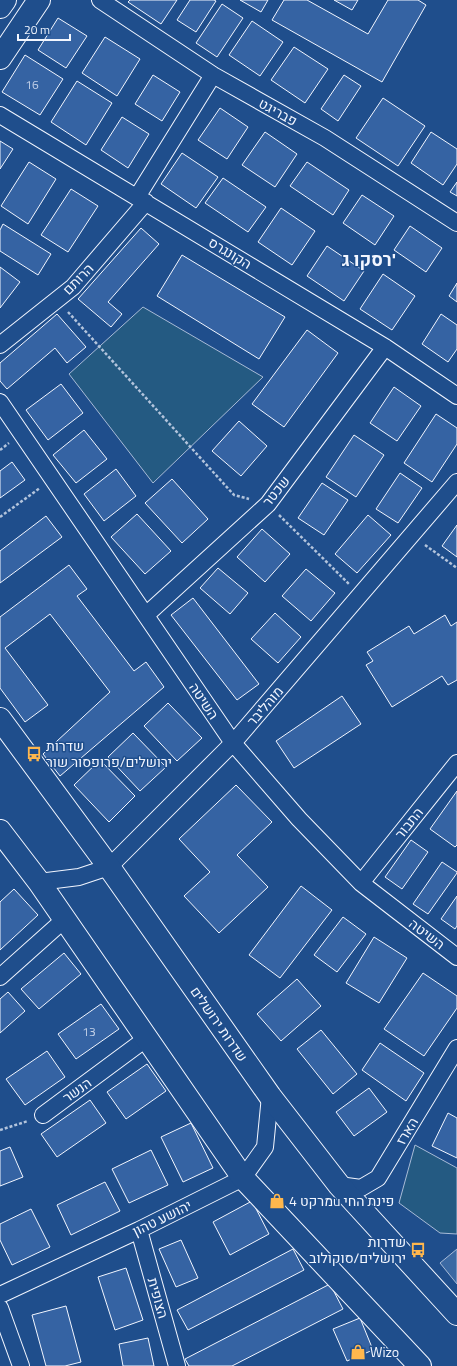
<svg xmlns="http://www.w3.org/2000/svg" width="457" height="1366" viewBox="0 0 457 1366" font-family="'Titillium Web',Heebo,sans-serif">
  <rect width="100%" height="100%" fill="#1f4e8c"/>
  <path fill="#245a82" stroke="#a8bbd7" d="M143,307L263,377L153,483L69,374Z
    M415,1145L457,1168V1234L440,1233L399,1203Z"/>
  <path fill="#3b69a3" stroke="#a8bbd7" d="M457,1249V1284L440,1263Z"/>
  <path fill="#3563a3" stroke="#f2f6ff" d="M130,0H177L161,24L128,2Z
    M190,0H214L216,1L196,32L177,20Z
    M240,0H268L261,12Z
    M284,0H307L368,34L388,0H418L426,5L382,82L272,20Z
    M334,0H358L352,10Z
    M222,4L243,18L217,57L196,43Z
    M58,18L87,36L66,68L38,50Z
    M252,21L283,42L260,76L229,55Z
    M105,37L140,59L117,96L82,73Z
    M294,47L328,69L305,103L271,80Z
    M25,55L63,79L40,115L2,92Z
    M153,75L180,92L162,121L135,104Z
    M344,75L361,86L338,121L321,109Z
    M77,81L112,103L86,145L51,122Z
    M383,98L425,126L398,166L356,138Z
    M220,108L248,127L227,159L198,140Z
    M122,117L149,134L128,168L101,150Z
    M265,132L297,154L275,187L242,165Z
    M431,132L457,149V164L443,185L411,163Z
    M0,141L13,149L0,169Z
    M182,153L218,177L196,208L161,184Z
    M29,162L56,179L28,224L1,206Z
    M307,162L349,190L333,215L290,186Z
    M223,178L266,207L248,232L205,203Z
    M457,182V196L450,192Z
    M71,189L98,206L68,252L41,235Z
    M362,195L394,216L375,245L343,223Z
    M281,208L315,231L292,265L258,242Z
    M3,224L51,254L38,275L0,251V230Z
    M410,226L442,248L426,272L394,250Z
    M141,228L159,244L108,302L122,314L111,327L78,299Z
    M327,246L364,271L344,301L307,276Z
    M182,255L285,317L259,359L157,296Z
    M0,267L20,282L0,308Z
    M383,274L415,296L392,330L360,309Z
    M457,283V302L449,296Z
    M57,314L86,347L67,363L55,348L7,389L0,381V363Z
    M441,314L457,325V349L448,362L422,344Z
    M307,330L338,353L284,427L252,404Z
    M61,384L83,413L48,440L26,410Z
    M394,387L421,406L397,441L370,423Z
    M436,414L457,428V444L432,482L404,463Z
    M239,421L267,446L241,476L212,451Z
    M84,430L107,459L76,483L53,455Z
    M354,435L384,455L356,497L326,477Z
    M12,462L25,480L0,498V471Z
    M116,469L136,496L104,521L84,494Z
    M400,473L422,488L398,523L376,509Z
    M172,479L208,519L182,543L145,503Z
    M322,483L348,500L324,535L298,518Z
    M137,514L171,551L145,574L111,537Z
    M368,515L391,535L357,573L335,554Z
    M46,516L62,537L0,583V551Z
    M457,525V557L442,546Z
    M262,529L290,554L265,582L237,557Z
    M69,565L87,589L77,596L134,671L146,662L164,687L60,776L43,754L110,692L50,614L5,648L48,705L25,722L0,688V617Z
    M218,568L248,593L230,614L200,588Z
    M306,569L335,593L311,621L282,596Z
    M193,598L259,684L237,700L171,615Z
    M275,613L301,637L278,663L251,639Z
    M445,615L451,626L457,622V680L448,685L442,676L392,707L366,665L373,661L367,652L409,626L414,634Z
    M342,696L361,724L294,768L276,741Z
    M168,703L202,738L177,761L144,726Z
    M133,733L166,767L140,791L108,757Z
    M100,760L135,796L109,822L74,785Z
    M236,785L272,822L237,855L268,887L219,933L184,896L210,872L179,839Z
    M457,791V845L455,847L430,829Z
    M411,840L428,852L402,889L385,877Z
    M442,862L457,872V873L428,914L413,904Z
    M301,886L332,910L280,978L249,955Z
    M14,889L38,915L0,950V902Z
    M457,896V926L455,929L441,919Z
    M343,917L366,934L337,972L314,955Z
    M374,937L407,958L379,1003L346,983Z
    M64,953L81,974L39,1009L21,989Z
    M423,973L457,996V1008L424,1056L384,1029Z
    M297,979L321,1006L281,1041L257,1014Z
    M8,992L25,1011L0,1033V999Z
    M101,1004L119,1029L76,1059L58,1034Z
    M321,1030L357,1074L333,1094L297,1049Z
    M380,1043L424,1073L406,1101L362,1070Z
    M47,1051L65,1077L25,1105L6,1079Z
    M147,1064L166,1091L126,1119L107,1092Z
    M369,1088L387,1112L354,1136L336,1112Z
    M90,1100L106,1123L57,1157L41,1134Z
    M448,1113L457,1118V1158L432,1146Z
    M191,1123L213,1168L183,1182L161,1137Z
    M10,1147L23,1177L0,1186V1151Z
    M151,1150L168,1185L129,1203L112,1169Z
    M105,1182L120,1211L71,1235L57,1205Z
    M252,1201L269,1234L230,1255L213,1222Z
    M31,1209L50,1247L12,1265L0,1240V1224Z
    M181,1240L198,1278L176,1287L159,1249Z
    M293,1249L304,1270L188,1330L177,1310Z
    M126,1268L143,1320L115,1330L98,1277Z
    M330,1284L343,1309L232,1366H189L185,1359Z
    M66,1306L81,1362L65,1366H46L32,1315Z
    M360,1318L373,1350L347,1361L333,1329Z
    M148,1338L154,1366H123L119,1344Z"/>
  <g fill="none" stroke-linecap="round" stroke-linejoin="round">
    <defs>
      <path id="street" d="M100,0L213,75L325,138L457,223
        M0,115L385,347L457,396
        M137,197L213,75
        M0,345L73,287L146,202
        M0,402L233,743L299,819L361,883L457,957
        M146,615L268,504L385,347
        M39,882L79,877L109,867L233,743L457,482
        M361,883L457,763
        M0,977L65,919
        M43,1115L147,1038
        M339,1185L361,1188L378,1178L457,1048
        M139,1230L177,1366
        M0,1295L139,1230L243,1178L265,1147L270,1096
        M0,1308L21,1366"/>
      <path id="secondary" d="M0,7L5,0
        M0,58L39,0
        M0,719L109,867L270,1096L339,1185L457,1314
        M0,831L39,882L243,1178L420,1366"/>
    </defs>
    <use href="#street" stroke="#f2f6ff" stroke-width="18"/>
    <use href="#secondary" stroke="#f2f6ff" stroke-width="24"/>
    <path stroke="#b3c4dc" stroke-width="2.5" stroke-dasharray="3 2" stroke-linecap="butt" d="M68,312L234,495L249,499
      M0,450L9,443
      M279,515L349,584
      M0,517L40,488
      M425,545L457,568
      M0,1130L28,1121"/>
    <use href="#street" stroke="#1f4e8c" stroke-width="16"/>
    <use href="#secondary" stroke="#1f4e8c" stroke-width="22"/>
  </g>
  <defs>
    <symbol id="bus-bare" viewBox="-9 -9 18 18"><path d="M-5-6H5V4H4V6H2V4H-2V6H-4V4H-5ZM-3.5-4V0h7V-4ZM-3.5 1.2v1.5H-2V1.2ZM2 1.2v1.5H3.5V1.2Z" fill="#ffb74d" stroke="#1f4e8c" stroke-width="2.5" paint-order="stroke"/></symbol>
    <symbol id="shop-bare" viewBox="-9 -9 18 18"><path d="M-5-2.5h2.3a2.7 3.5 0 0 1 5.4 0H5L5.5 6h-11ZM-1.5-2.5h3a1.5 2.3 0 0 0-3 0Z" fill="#ffb74d" stroke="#1f4e8c" stroke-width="2.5" paint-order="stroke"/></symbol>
  </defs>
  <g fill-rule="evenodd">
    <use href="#bus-bare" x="23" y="743" width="22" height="22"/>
    <use href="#shop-bare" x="266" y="1190" width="22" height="22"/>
    <use href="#bus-bare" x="407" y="1239" width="22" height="22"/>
    <use href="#shop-bare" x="347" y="1341" width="22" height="22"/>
  </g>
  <g text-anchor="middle" stroke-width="3" stroke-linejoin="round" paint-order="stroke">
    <g font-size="12" fill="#c3d1e8">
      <text x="32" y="89">16</text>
      <text x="89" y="1036">13</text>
    </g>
    <g font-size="14" fill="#f2f6ff" stroke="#1f4e8c">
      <text transform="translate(278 112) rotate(29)" y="5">פבריגט</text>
      <text transform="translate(230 253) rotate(31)" y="5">הקונגרס</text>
      <text transform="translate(78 279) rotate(-46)" y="5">הרותם</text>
      <text transform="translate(276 491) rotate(-51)" y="5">שכטר</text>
      <text transform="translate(204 701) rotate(56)" y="5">השיטה</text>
      <text transform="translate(265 706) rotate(-49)" y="5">מוהליבר</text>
      <text transform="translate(409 823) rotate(-51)" y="5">התבור</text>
      <text transform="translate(427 934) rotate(37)" y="5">השיטה</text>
      <text transform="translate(219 1024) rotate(55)" y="5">שדרות ירושלים</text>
      <text transform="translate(77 1090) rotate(-36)" y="5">הנשר</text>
      <text transform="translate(407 1131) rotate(-59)" y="5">הארז</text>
      <text transform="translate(162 1218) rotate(-26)" y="5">יהושע טהון</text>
      <text transform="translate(158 1298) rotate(74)" y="5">הצופית</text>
    </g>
    <g font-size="14" fill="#f2f6ff" stroke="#1f4e8c" text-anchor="start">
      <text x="46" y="751">שדרות<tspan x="46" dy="16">ירושלים/פרופסור שור</tspan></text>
      <text x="289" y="1206">מרקט 4u פינת החי</text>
      <text x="406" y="1247" text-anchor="end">שדרות<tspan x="406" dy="16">ירושלים/סוקולוב</tspan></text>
      <text x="370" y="1357">Wizo</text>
    </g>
    <g font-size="18" font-weight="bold" fill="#f2f6ff" stroke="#1f4e8c">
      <text x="369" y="266">רסקו ג'</text>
    </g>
  </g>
  <path d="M18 34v6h52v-6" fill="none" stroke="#f2f6ff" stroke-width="2"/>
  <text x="24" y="34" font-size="12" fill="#f2f6ff" stroke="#1f4e8c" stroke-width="3" paint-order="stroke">20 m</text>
</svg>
